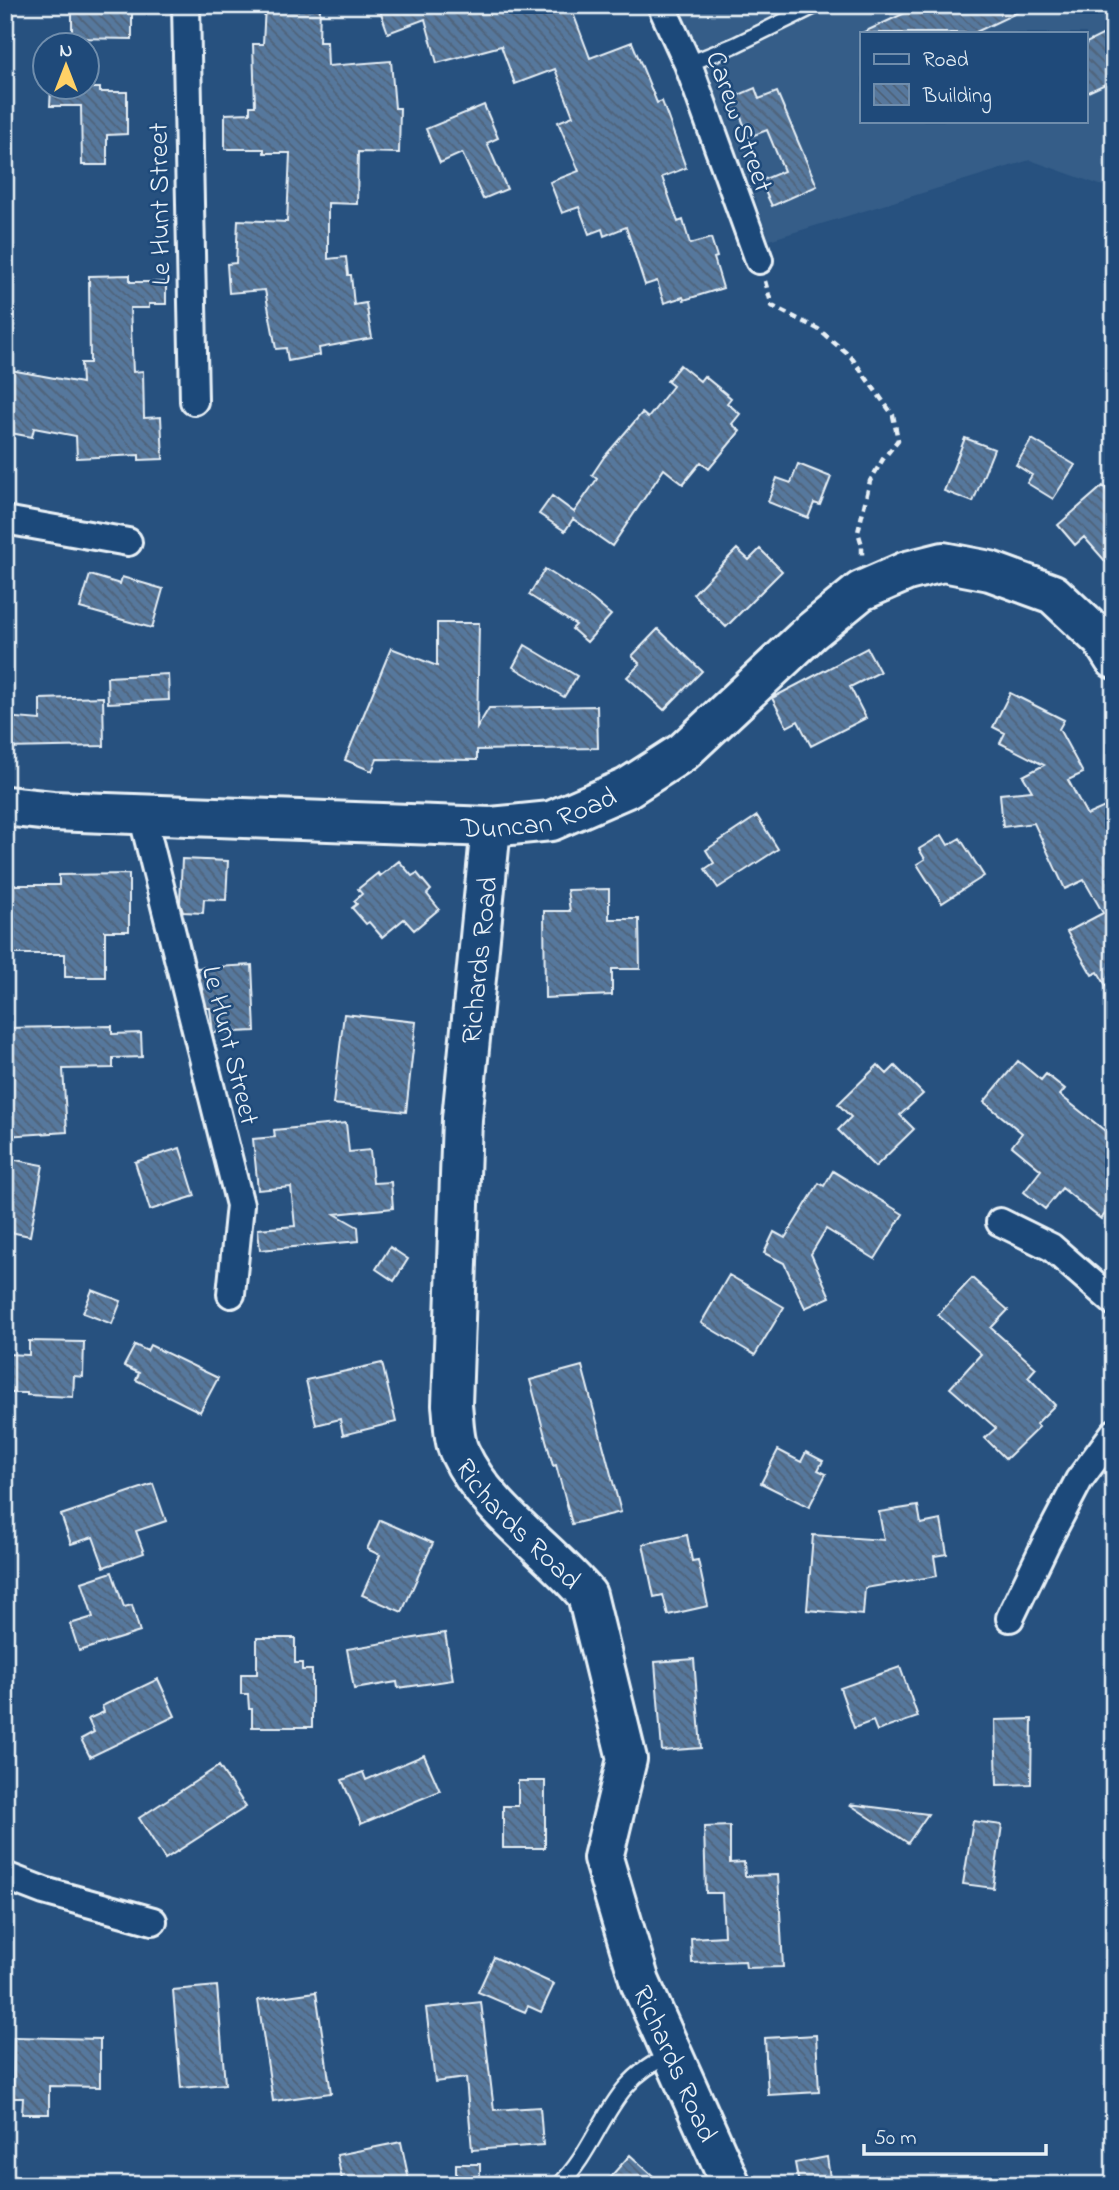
<svg xmlns="http://www.w3.org/2000/svg" width="1119" height="2190" viewBox="0 0 1119 2190" font-family="'Indie Flower',sans-serif">
  <defs>
    <pattern id="building-back-hatch" width="6" height="6" patternUnits="userSpaceOnUse" patternTransform="scale(1.75)"><rect width="6" height="6" fill="#57789d"/><path d="M-1 5l2 2M0 0l6 6M5-1l2 2" fill="none" stroke="#4f6278"/></pattern>
  </defs>
  <rect width="100%" height="100%" fill="#27517f"/>
  <filter id="ink" filterUnits="userSpaceOnUse"><feTurbulence type="fractalNoise" baseFrequency=".0143" numOctaves="2"/><feDisplacementMap in="SourceGraphic" scale="14" xChannelSelector="R" yChannelSelector="G"/><feConvolveMatrix kernelMatrix="1 2 1 2 8 2 1 2 1" color-interpolation-filters="sRGB"/></filter>
  <g filter="url(#ink)">
    <path fill="#355d88" fill-rule="evenodd" d="M672,5H1114V190L1030,160L769,240L749,181ZM862,33H1086V121H862Z"/>
    <path fill="url(#building-back-hatch)" stroke="#e8f1f8" stroke-width="2" d="M72,5H132V39L72,38Z
      M265,5L320,6L319,42H327L328,66L391,61L395,108H400L399,153L358,152L357,204L328,203V259L346,257L348,275H351L354,305L366,303L372,338L319,348L320,355L288,361L286,348L276,349L265,290L229,293L227,264L236,263L238,220L287,222L290,153H264V149H225V114L250,113V106H255L253,44H263Z
      M378,5H570L590,58L632,42L657,103L662,101L686,168L662,177L678,222L683,220L690,244L711,238L717,257L714,258L723,288L684,300L683,297L664,303L657,281L645,285L626,227L604,236L602,229L589,234L579,207L562,213L550,182L579,171L558,122L573,116L555,69L515,84L501,46L437,63L425,19L388,33Z
      M922,5H1033L974,33H862Z
      M1114,29V80L1086,93V43Z
      M51,88H100V92H127V134L107,135V165H82L81,106H50Z
      M755,88L759,99L777,92L817,186L772,206L760,181L784,171L767,130L749,137L740,115L734,117L727,100Z
      M484,105L498,138L487,143L507,189L483,199L462,153L440,163L426,129Z
      M130,275V282H166V304H149V308H130L133,372L143,371L144,418L161,417L163,459L139,460V455L77,458L76,436L34,428L32,437L5,432V369L82,383L81,363H90L89,276Z
      M680,365L700,381L704,376L731,398L727,403L740,414L732,424L740,431L709,469L701,462L683,484L664,469L612,546L573,519L565,531L539,514L552,496L574,512L597,479L592,475L604,457L642,413L648,418L673,386L667,381Z
      M965,438L994,449L973,502L944,491Z
      M1032,439L1075,465L1053,499L1027,483L1032,475L1016,465Z
      M798,464L831,477L820,505L814,503L808,518L768,502L777,478L791,483Z
      M1103,486L1114,498V571L1084,537L1075,545L1058,525Z
      M737,549L749,560L760,549L782,571L726,627L693,594Z
      M545,569L592,599L611,615L587,642L572,629L576,625L529,595Z
      M90,575L120,584L122,577L163,589L152,628L80,608Z
      M437,623H479L477,728L489,708L597,706L598,748L477,750V760L377,759L372,771L345,760L391,648L437,666Z
      M658,629L702,671L664,710L627,677L640,664L632,656Z
      M525,645L577,676L564,697L513,667Z
      M867,648L880,672L850,687L866,718L811,746L798,721L787,727L772,698Z
      M168,674L169,700L108,703L107,677Z
      M1010,693L1064,720L1059,729L1083,773L1068,780L1087,815L1107,806L1114,821V999L1098,972L1092,975L1067,932L1103,913L1084,880L1065,889L1034,823L1003,827L1000,794L1032,791L1023,776L1044,765L1000,743L1005,733L993,727Z
      M103,697L104,746L5,748V717L40,720V699Z
      M757,816L778,849L718,888L705,869L714,863L706,850Z
      M942,835L948,845L960,838L984,876L942,903L917,864L925,859L919,849Z
      M182,859L228,861L226,900L204,899L203,913L183,912L180,903Z
      M399,861L412,876L417,873L431,890L427,894L439,909L414,930L404,919L382,937L369,922L366,924L352,908L357,904L354,901L362,894L358,889L378,873L380,876Z
      M129,874V931H105V977H65V954H5V885H59V875Z
      M609,889V919H639L640,969H612V995L545,998L544,911H570L567,890Z
      M252,965L255,1031L213,1033L210,1008H207L197,968Z
      M344,1014L416,1022L406,1112L333,1104Z
      M112,1026V1034L141,1033L142,1057L113,1058V1068L63,1069L67,1132L5,1136V1028Z
      M1018,1061L1041,1080L1046,1074L1065,1089L1060,1095L1114,1138V1203L1101,1219L1062,1188L1045,1209L1024,1192L1041,1170L1012,1146L1022,1133L984,1102Z
      M878,1065L887,1074L895,1066L923,1094L900,1115L914,1129L875,1167L838,1130L851,1117L838,1104Z
      M346,1123L349,1152L370,1150L373,1183L391,1182L393,1208L335,1214L358,1227L359,1241L260,1250L258,1229L295,1226L291,1187L258,1190L253,1139L275,1137L274,1130Z
      M180,1148L195,1196L150,1210L135,1162Z
      M5,1158L43,1165L30,1236L5,1231Z
      M833,1171L903,1214L875,1259L826,1229L811,1254L830,1297L805,1308L784,1263L764,1253L774,1232L785,1238L819,1183L824,1186Z
      M390,1247L408,1259L394,1281L376,1269Z
      M729,1275L784,1307L755,1355L701,1323Z
      M972,1278L1008,1310L991,1328L1036,1368L1028,1377L1055,1405L1036,1424L1039,1427L1006,1459L985,1438L996,1428L950,1388L981,1354L938,1315Z
      M92,1290L121,1301L112,1324L83,1313Z
      M29,1341L84,1342L83,1377L74,1376L73,1397L27,1395V1393H5L6,1354L29,1355Z
      M135,1345L147,1351L150,1345L218,1378L200,1412L136,1380L139,1373L124,1366Z
      M382,1363L396,1422L343,1435L340,1419L316,1425L306,1380Z
      M582,1366L621,1512L572,1524L556,1465L553,1466L530,1380Z
      M778,1450L801,1462L806,1452L823,1461L818,1470L826,1474L809,1507L761,1483Z
      M153,1484L166,1521L136,1531L144,1553L104,1567L93,1537L71,1544L61,1515Z
      M918,1506L921,1524L941,1520L947,1554L934,1556L937,1576L865,1588L863,1615L807,1610L813,1535L884,1540L879,1512Z
      M380,1520L433,1543L402,1612L362,1595L380,1555L367,1549Z
      M687,1535L692,1561L698,1560L708,1606L668,1615L663,1595L654,1597L643,1544Z
      M112,1572L124,1607L132,1605L140,1632L79,1651L70,1624L93,1617L82,1582Z
      M445,1633L453,1680L398,1688L397,1682L354,1689L347,1649Z
      M257,1638H295V1663H302V1670H312V1727H252V1709H249L248,1694H241V1674H257Z
      M694,1659L701,1748L662,1751L655,1662Z
      M900,1667L918,1717L877,1731L873,1721L854,1728L840,1688Z
      M158,1679L175,1716L90,1757L81,1739L94,1732L88,1719L104,1712L102,1706Z
      M1032,1719L1031,1784L997,1785L995,1720Z
      M424,1755L440,1791L361,1824L342,1780L363,1772L366,1780Z
      M219,1766L246,1807L165,1859L139,1818Z
      M518,1781H545V1848H503V1806H518Z
      M849,1804L928,1814L908,1843Z
      M973,1821L1002,1825L993,1888L963,1884Z
      M730,1826V1863L744,1862L745,1876L778,1875L783,1967L746,1968L745,1961L692,1963L691,1938L724,1936L722,1893H706L704,1827Z
      M494,1957L554,1984L541,2012L528,2006L525,2012L478,1992Z
      M217,1986L225,2084L181,2088L173,1990Z
      M316,1992L331,2093L273,2101L258,2000Z
      M481,2002L494,2110L540,2107L543,2145L472,2150L466,2078L435,2082L426,2008Z
      M816,2035L819,2092L768,2095L765,2038Z
      M14,2037L100,2039V2087L49,2086V2114H22L23,2098H13Z
      M401,2142L410,2185H343L337,2155Z
      M630,2155L663,2185H603Z
      M827,2157L831,2185H799L795,2163Z
      M456,2164H480V2185H456Z"/>
    <g fill="none" stroke-linecap="round" stroke-linejoin="round">
      <defs>
        <path id="lane" d="M688,64L735,45L817,5
          M559,2185C602,2144 607,2079 670,2056"/>
        <path id="street" d="M186,5L194,401
          M661,5L688,64L759,260
          M5,520L128,542
          M142,814L240,1205L231,1294
          M1000,1222L1051,1247L1114,1302
          M1010,1618L1046,1543L1079,1480L1114,1433
          M5,1876L44,1891L153,1921"/>
        <g id="secondary">
          <path id="s1" d="M5,806L52,811L491,827L551,821L627,788L683,752L812,631L861,591L907,571L943,562L990,571L1053,594L1102,640L1114,659"/>
          <path id="s2" d="M491,827L462,1119L452,1405C454,1420 453,1440 460,1453C485,1508 548,1549 587,1595L627,1759L603,1858L640,1982L731,2185"/>
        </g>
      </defs>
      <use href="#lane" stroke="#e8f1f8" stroke-width="19"/>
      <use href="#street" stroke="#e8f1f8" stroke-width="32"/>
      <use href="#secondary" stroke="#e8f1f8" stroke-width="44"/>
      <path stroke="#e8f1f8" stroke-width="4.5" stroke-dasharray="7 5" stroke-linecap="butt" d="M765,281L772,306L818,329L851,357L893,415L898,440L883,459L870,481L858,532L862,545V559"/>
      <use href="#lane" stroke="#1f4a7a" stroke-width="14"/>
      <use href="#street" stroke="#1f4a7a" stroke-width="26"/>
      <use href="#secondary" stroke="#1f4a7a" stroke-width="38"/>
    </g>
  </g>
  <g text-anchor="middle" stroke-width="5" stroke-linejoin="round" paint-order="stroke">
    <g font-size="28" fill="#e8f1f8" stroke="#1f4a7a">
      <text transform="translate(741 121) rotate(70)" y="10">Carew Street</text>
      <text transform="translate(158 204) rotate(-91)" y="10">Le Hunt Street</text>
      <text dy="10" stroke="none"><textPath href="#s1" startOffset="536">Duncan Road</textPath></text>
      <text transform="translate(478 960) rotate(-84)" y="10">Richards Road</text>
      <text transform="translate(232 1045) rotate(76)" y="10">Le Hunt Street</text>
      <text dy="10" stroke="none"><textPath href="#s2" startOffset="721">Richards Road</textPath></text>
      <text dy="10" stroke="none"><textPath href="#s2" startOffset="1309">Richards Road</textPath></text>
    </g>
  </g>
  <rect width="1119" height="2190" fill="none" stroke="#1f4a7a" stroke-width="28"/>
  <rect x="14" y="14" width="1091" height="2162" fill="none" stroke="#e8f1f8" stroke-width="2.5" filter="url(#ink)"/>
  <rect x="860" y="32" width="228" height="91" fill="#1f4a7a" stroke="#6f8dac" stroke-width="2"/>
  <rect x="874" y="54" width="35" height="10" fill="#1f4a7a" stroke="#6f8dac" stroke-width="2"/>
  <text x="923" y="66" font-size="21" fill="#e8f1f8">Road</text>
  <rect x="874" y="84" width="35" height="21" fill="url(#building-back-hatch)" stroke="#6f8dac" stroke-width="2"/>
  <text x="923" y="102" font-size="21" fill="#e8f1f8">Building</text>
  <g transform="translate(66 66)"><circle r="33" fill="#1f4a7a" stroke="#6f8dac" stroke-width="2"/>
  <path d="M0-5L12 26L0 18L-12 26Z" fill="#ffd166"/>
  <text y="-10" font-size="19" font-weight="bold" text-anchor="middle" fill="#e8f1f8">N</text>
  </g>
  <path d="M864 2144v10h182v-10" fill="none" stroke="#e8f1f8" stroke-width="3.5"/>
  <text x="874" y="2144" font-size="21" fill="#e8f1f8" stroke="#1f4a7a" stroke-width="5" paint-order="stroke">50 m</text>
</svg>
